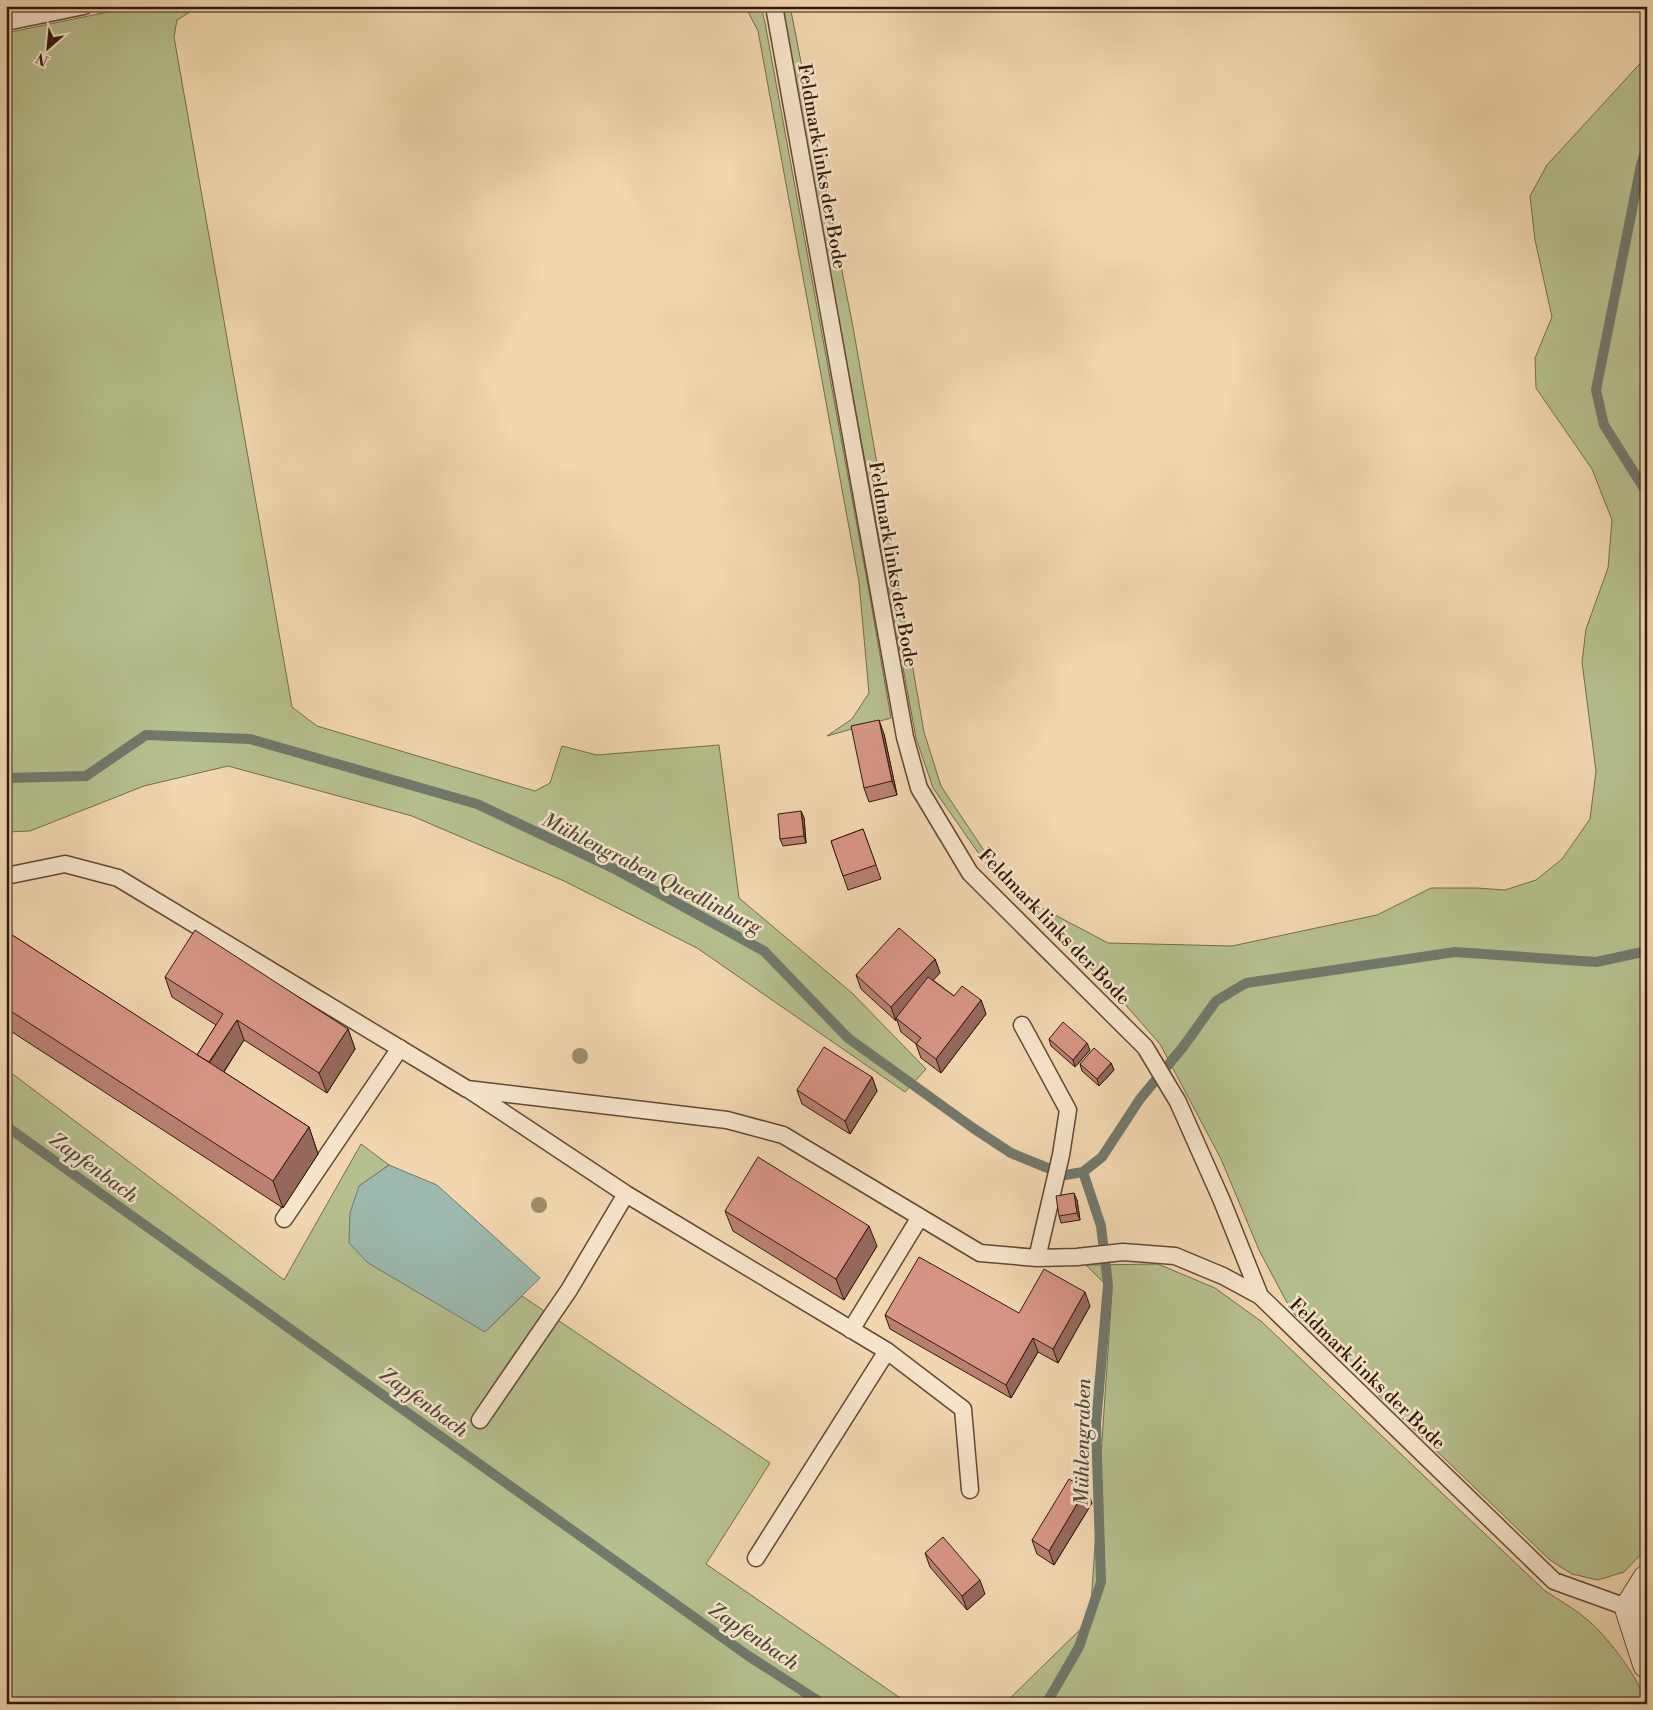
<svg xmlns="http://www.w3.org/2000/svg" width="1653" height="1710" viewBox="0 0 1653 1710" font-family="'Libre Bodoni',serif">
  <rect width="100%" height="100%" fill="#f1d6af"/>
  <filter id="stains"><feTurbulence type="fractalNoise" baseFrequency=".004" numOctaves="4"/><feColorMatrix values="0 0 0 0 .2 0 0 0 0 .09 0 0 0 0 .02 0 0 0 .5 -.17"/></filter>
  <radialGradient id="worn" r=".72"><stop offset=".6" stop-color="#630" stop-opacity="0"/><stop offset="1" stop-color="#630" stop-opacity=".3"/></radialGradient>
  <path fill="#b6bf8e" stroke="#746c4c" d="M137,6H209L193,10L177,20L174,37L292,707L317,726L535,791L550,783L562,746L597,755L719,745L739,898L852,993L926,1069L905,1092L697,948L564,881L412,816L228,766L144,786L30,831L6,832V33Z
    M745,6H761L765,23L867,580L891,718L827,736L852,719L869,693L859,582L758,31Z
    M781,6H790L853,327L924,732L941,786L989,858L1040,907L1108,943L1232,946L1377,915L1431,888H1477L1505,890L1536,880L1562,859L1590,819L1596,771L1582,662L1586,629L1608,568L1612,520L1592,469L1536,388L1535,358L1552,317L1535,240L1530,196L1547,165L1647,56V1548L1624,1572L1598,1580L1572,1574L1550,1560L1292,1312L1259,1250L1221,1159L1160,1044L1116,994L986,864L933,788L916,738Z
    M6,1069L218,1229L284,1280L361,1144L389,1165L359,1186L485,1332L522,1296L770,1463L706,1564L909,1704H6Z
    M1158,1264L1215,1288L1262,1322L1544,1590C1558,1600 1576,1609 1589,1621C1610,1640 1638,1677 1647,1704H1004L1090,1620L1112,1291L1086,1265Z"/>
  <path fill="#9bb9ae" stroke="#71796d" d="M389,1165L437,1185L540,1278L485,1332L368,1263L349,1243L350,1213L359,1186Z"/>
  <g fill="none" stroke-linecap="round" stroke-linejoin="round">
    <path stroke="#71796d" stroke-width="10" d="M1647,146L1641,165L1596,390L1604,425L1647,493
      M6,778L86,776L146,735L250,739L477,804L617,870L764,951L848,1038L973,1128L1011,1153L1065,1175L1083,1172L1102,1157L1140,1099L1183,1047L1216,1001L1246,983L1455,952L1596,962L1647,951
      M6,1126L747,1655L823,1704
      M1046,1704L1079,1647L1101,1582L1096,1424L1108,1285L1101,1226L1083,1172"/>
    <defs>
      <path id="service" d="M774,6L905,737L919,788L970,873L1145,1047L1178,1102L1222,1201L1260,1296L1554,1581L1629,1608
        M6,22L84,6
        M6,876L65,864L118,878L467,1089L727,1120L783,1135L980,1253L1037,1258L1077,1257L1123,1252L1175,1256L1223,1276L1260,1296
        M1022,1025L1068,1110L1061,1155L1037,1258
        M471,1091L626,1194L887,1351L963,1409L970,1490
        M284,1219L400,1048
        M851,1330L920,1217
        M480,1420L569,1290L626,1194
        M756,1558L887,1351"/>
      <path id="minor" d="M1647,1579L1629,1608L1647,1664"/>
    </defs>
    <use href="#service" stroke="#614834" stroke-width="19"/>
    <use href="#minor" stroke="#614834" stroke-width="30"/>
    <use href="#service" stroke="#f6e4cb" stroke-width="16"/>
    <use href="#minor" stroke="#f6e4cb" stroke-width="28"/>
  </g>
  <g fill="#9d8a6a">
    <circle cx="580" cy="1056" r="8"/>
    <circle cx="539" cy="1205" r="8"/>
  </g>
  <path fill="#b98072" stroke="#31190b" d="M884,734L897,795L869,802L864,788Z
    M801,811L804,818L806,843L783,846L780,839Z
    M863,829L881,879L848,890L831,841Z
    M6,931L197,1055L216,1025L172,997L165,977L348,1029L355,1049L327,1093L244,1040L224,1072L309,1127L318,1154L283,1208L6,1028Z
    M935,959L940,973L933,980L954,996L981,1000L986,1014L941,1073L921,1058L916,1044L901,1032L897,1020L896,1021L861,989L856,975Z
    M1049,1039L1090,1050L1075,1067L1051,1046Z
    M1111,1063L1114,1070L1099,1086L1082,1071L1080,1064Z
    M872,1077L877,1091L850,1134L802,1104L797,1090Z
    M1077,1200L1080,1220L1061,1223L1059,1216Z
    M725,1211L877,1246L844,1300L733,1231Z
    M1090,1306L1058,1363L1038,1352L1011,1398L890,1329L885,1315L1019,1313Z
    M1092,1503L1054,1565L1037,1554L1032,1540Z
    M925,1553L985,1594L967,1610L930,1567Z"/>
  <path fill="#96685d" stroke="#31190b" d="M879,720L884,734L897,795L892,781Z
    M801,811L804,818L806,843L804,836Z
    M935,959L940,973L897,1019L896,1018V1021L891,1007Z
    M981,1000L986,1014L941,1073L936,1059Z
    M237,1020L244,1040L215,1085L208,1065Z
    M348,1029L355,1049L327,1093L319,1073Z
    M1087,1043L1090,1050L1075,1067L1073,1060Z
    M1111,1063L1114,1070L1099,1086L1097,1079Z
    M872,1077L877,1091L850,1134L845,1121Z
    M309,1127L318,1154L283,1208L273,1181Z
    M1074,1193L1077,1200L1080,1220L1077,1213Z
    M869,1226L877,1246L844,1300L836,1279Z
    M1085,1292L1090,1306L1058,1363L1053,1349Z
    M1033,1338L1038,1352L1011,1398L1006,1385Z
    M1086,1489L1092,1503L1054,1565L1049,1551Z
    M980,1580L985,1594L967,1610L962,1596Z"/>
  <path fill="#d79585" stroke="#31190b" d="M879,720L892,781L864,788L851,726Z
    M801,811L804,836L780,839L778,814Z
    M863,829L876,865L843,876L831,841Z
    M899,928L935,959L891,1007L856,975Z
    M195,930L348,1029L319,1073L237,1020L209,1062L197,1055L223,1014L165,977Z
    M6,931L309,1127L273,1181L6,1008Z
    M928,977L954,996L962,986L981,1000L936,1059L916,1044L921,1038L896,1018Z
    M1063,1022L1087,1043L1073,1060L1049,1039Z
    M824,1047L872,1077L845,1121L797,1090Z
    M1094,1048L1111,1063L1097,1079L1080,1064Z
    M758,1157L869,1226L836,1279L725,1211Z
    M1074,1193L1077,1213L1059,1216L1056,1196Z
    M919,1257L1019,1313L1044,1269L1085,1292L1053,1349L1033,1338L1006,1385L885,1315Z
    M1069,1479L1086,1489L1049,1551L1032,1540Z
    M943,1537L980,1580L962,1596L925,1553Z"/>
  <g text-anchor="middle" stroke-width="5" stroke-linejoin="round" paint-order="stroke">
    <g font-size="19" fill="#31190b" stroke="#f6e4cb">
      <text transform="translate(823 166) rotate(80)" y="7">Feldmark links der Bode</text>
      <text transform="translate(894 564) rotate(80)" y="7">Feldmark links der Bode</text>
      <text transform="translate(1055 926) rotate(46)" y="7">Feldmark links der Bode</text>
      <text transform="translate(1368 1373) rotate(44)" y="7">Feldmark links der Bode</text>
    </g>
    <g font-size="20" font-style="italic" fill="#51493c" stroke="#f6e4cb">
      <text transform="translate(652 873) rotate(27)" y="7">Mühlengraben Quedlinburg</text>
      <text transform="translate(94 1167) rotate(36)" y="7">Zapfenbach</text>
      <text transform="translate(424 1402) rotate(36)" y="7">Zapfenbach</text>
      <text transform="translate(1082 1442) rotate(-89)" y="7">Mühlengraben</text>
      <text transform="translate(754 1636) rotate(34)" y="7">Zapfenbach</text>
    </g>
  </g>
  <rect width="1653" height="1710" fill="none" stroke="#f1d6af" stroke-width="25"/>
  <rect x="8" y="8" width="1638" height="1695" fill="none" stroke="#31190b" stroke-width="2.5"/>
  <rect x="12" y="12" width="1628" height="1685" fill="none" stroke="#31190b"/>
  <g transform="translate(48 48) rotate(207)" stroke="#f6e4cb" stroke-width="4" paint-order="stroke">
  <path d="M0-4L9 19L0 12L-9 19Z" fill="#31190b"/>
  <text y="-8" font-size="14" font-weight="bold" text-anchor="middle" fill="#31190b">N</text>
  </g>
  <rect width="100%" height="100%" filter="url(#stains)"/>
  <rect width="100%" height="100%" fill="url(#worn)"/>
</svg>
